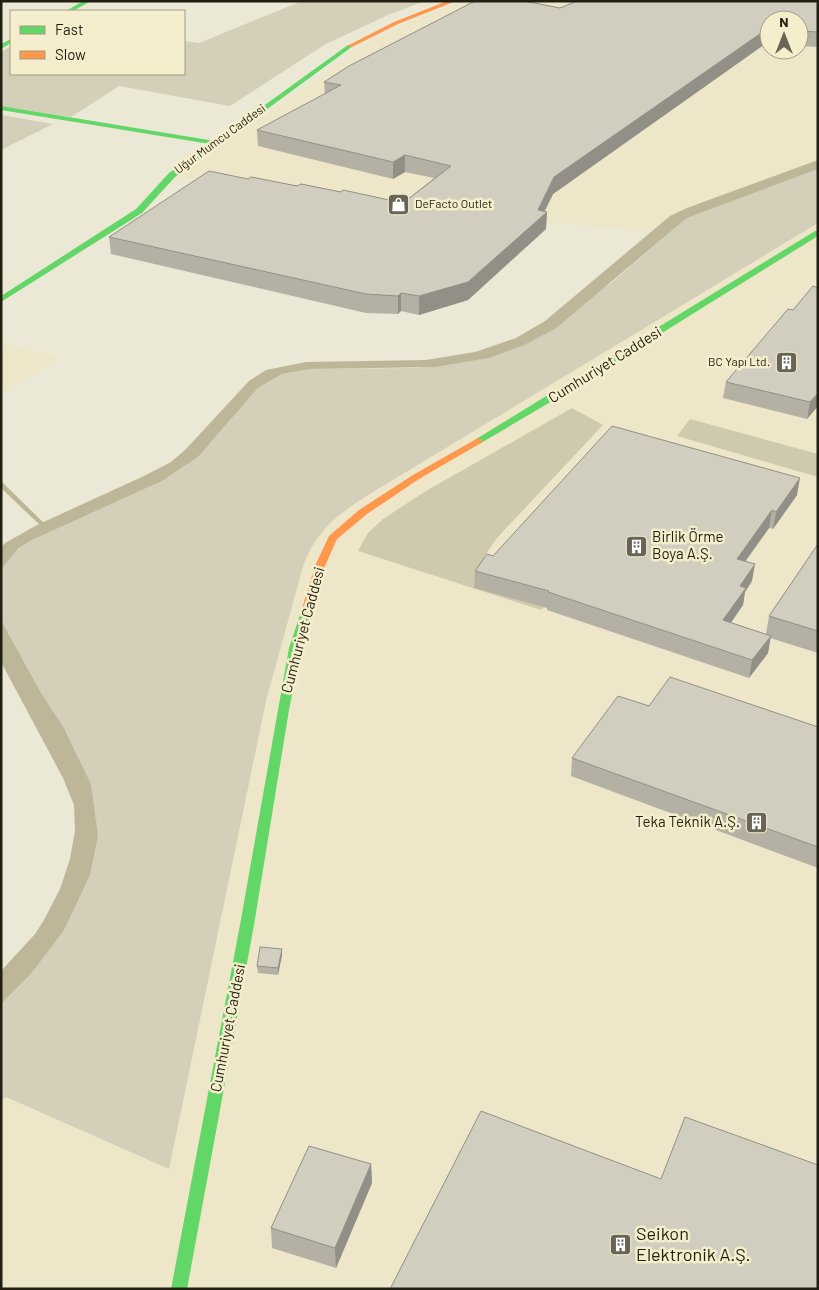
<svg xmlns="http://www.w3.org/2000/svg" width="819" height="1290" viewBox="0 0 819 1290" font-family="Barlow,sans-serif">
  <rect width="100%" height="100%" fill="#ece8d6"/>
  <path fill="#eee6c8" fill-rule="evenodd" d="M465,1H818V1289H1V1061L195,672L73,621L456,388L682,235L385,207L177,177L369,42L420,17ZM769,20H799V50H769Z
    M1,343L59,357L1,396Z"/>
  <path fill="#d4cfb9" d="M302,1H425L388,15L324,45L230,106L119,86L71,117L1,106V52L11,46V74H184V41L199,43Z
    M1,115L53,124L1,150Z
    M818,169V223L373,492C338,514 315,530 302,570L266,701L169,1169L6,1097L1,1101V1004L30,975L98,835L91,784L64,728L40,691L1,620V569C8,557 19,549 30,541L162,481L198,457L258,388L282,374L310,369L418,368L488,358L610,284L687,218Z"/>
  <path fill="#cfc9ad" d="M572,408L603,425L496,539L484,557V566L556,593L541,610L358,551L368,533L383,519L426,491Z
    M690,419L818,454V477L677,436Z"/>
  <path fill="#beb698" d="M818,160V169L687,218L555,329L522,346L489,358L435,367L310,369L282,374L258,388L198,457L162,481L30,541L18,549L1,569V547L5,543L37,525L144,476L171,462L185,450L249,381L266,370L306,362L426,360L475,352L516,338L545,321L670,216L687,208Z
    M1,620L40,691L64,728L91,784L98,835L90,875L64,930L30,975L1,1004V971L35,934L44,920L60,889L70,859L75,831L74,805L63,778L1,662Z"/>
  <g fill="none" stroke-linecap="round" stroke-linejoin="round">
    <path fill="#beb698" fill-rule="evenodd" d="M1,482L3,483L47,526L48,527L47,528H43L1,488Z"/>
    <path fill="#63d668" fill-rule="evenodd" d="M83,1H91L73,11H66Z
      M11,39V43L1,49V44Z
      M348,45L353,46L175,177L142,213L1,302V296L136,209L169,173L210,144L1,110V106L215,141Z
      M815,231H818V236L559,397L481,443L478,444L473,441Z
      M306,609L311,612L301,648L289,710L254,925L187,1289H171L240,925L289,648L301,612Z"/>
    <path fill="#ff974d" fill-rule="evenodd" d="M447,1H456L398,24L352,47L347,46L394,22Z
      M478,438L483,441L481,443L419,479L367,514L337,539L325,566L311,612L310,614H302L301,612L315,566L329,536L359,510L413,475Z"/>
  </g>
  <path fill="#b4b1a4" d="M818,1V47L799,46V20H769V44H765L553,194L545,211L547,212L546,229L468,300L419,315L401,311L398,314L366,313L111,254L109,237L248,179L341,192L403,203L434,178L405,172L393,179L258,146L257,130L325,94L324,82L560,8Z
    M788,309L818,406L807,419L723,398L726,382Z
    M797,495L773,529L769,528L745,561L752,581L745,592L743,605L731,623L766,634L769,616L818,544V653L770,638L768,653L749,678L547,610V608L474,588L475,571L493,556Z
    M649,706L818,727V868L571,776L572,758Z
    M282,955L278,975L258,973L257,966Z
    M371,1164L372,1183L336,1268L272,1248L271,1228Z"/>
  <path fill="#929086" d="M767,29L765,44L553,194L542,216L547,212L546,229L468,300L419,315V296L538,210L554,177Z
    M405,155V172L393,179V162Z
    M401,293V311L398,314V296Z
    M818,393V406L807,419L810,402Z
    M800,478L797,495L773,529L776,512Z
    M772,510L769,528L735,576L737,559Z
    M755,564L752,581L745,592L743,605L720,638L723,620L740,586Z
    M771,636L768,653L749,678L752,660Z
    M282,949V955L278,975V968Z
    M371,1164L372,1183L336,1268L335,1248Z"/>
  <path fill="#d1cebf" stroke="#929086" d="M475,1H524L560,8L577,1H818V32L799,31V20H769V29H767L554,177L538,210L547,212L468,282L419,296L401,293L398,296L366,294L109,237L209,171L248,179L251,177L297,186L301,184L341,192L343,190L403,203L451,166L405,155L393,162L257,130L341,85L324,82L349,66Z
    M813,286L818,288V393L810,402L726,382L788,309L793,310Z
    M612,426L800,478L776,512L772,510L737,559L755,564L740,586L746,588L723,620L771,636L752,660L548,592L549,591L475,571L487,554L493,556Z
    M818,544V631L769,616Z
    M670,677L818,727V847L572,758L618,696L649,706Z
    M260,947L282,949L278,968L257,966Z
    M481,1111L661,1179L685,1117L818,1165V1289H390Z
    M309,1146L371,1164L335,1248L271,1228Z"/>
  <defs>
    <symbol id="shop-square" viewBox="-11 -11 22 22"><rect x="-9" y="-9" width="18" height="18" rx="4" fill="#686557" stroke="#f5eecd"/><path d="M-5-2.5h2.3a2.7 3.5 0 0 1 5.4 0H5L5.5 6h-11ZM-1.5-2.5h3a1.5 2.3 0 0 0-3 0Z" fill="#fff"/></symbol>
    <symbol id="building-square" viewBox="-11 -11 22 22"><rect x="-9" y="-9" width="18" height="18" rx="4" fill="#686557" stroke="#f5eecd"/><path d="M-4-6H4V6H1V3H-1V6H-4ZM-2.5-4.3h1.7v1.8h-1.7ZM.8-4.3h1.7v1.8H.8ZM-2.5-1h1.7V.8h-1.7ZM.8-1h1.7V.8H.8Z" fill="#fff"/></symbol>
  </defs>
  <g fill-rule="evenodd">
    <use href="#shop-square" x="386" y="192" width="25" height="25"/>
    <use href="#building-square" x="774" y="350" width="25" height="25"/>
    <use href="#building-square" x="624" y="534" width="25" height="25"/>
    <use href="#building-square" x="744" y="810" width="25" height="25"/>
    <use href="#building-square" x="608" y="1232" width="25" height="25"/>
  </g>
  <g text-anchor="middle" stroke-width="5" stroke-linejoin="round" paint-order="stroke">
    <g font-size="12" fill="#211e12" stroke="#f5eecd">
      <text transform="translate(220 139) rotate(-36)" y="4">Uğur Mumcu Caddesi</text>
    </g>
    <g font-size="12" fill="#211e12" stroke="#f5eecd" text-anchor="start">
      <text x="415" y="208">DeFacto Outlet</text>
      <text x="770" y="366" text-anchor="end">BC Yapı Ltd.</text>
    </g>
    <g font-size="15" fill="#211e12" stroke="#f5eecd">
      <text transform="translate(605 365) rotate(-32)" y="5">Cumhuriyet Caddesi</text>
      <text transform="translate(303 630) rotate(-75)" y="5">Cumhuriyet Caddesi</text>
      <text transform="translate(228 1028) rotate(-79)" y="5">Cumhuriyet Caddesi</text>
    </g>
    <g font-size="15" fill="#211e12" stroke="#f5eecd" text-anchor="start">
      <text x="652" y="542">Birlik Örme<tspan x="652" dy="17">Boya A.Ş.</tspan></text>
      <text x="740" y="827" text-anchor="end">Teka Teknik A.Ş.</text>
    </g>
    <g font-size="18" fill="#211e12" stroke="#f5eecd" text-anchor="start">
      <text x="636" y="1240">Seikon<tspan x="636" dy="21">Elektronik A.Ş.</tspan></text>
    </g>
  </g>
  <rect width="819" height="1290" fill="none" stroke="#211e12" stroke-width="5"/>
  <rect x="10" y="10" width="175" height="65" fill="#f5eecd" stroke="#a09b82"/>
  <rect x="20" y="26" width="25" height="8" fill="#63d668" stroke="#a09b82"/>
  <text x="55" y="35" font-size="15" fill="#211e12">Fast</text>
  <rect x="20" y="51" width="25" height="8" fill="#ff974d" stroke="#a09b82"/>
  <text x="55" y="60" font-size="15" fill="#211e12">Slow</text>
  <g transform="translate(784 35)"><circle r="24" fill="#f5eecd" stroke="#a09b82"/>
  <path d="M0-4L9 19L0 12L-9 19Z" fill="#686557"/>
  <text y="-8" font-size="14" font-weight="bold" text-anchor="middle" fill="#211e12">N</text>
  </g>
</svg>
